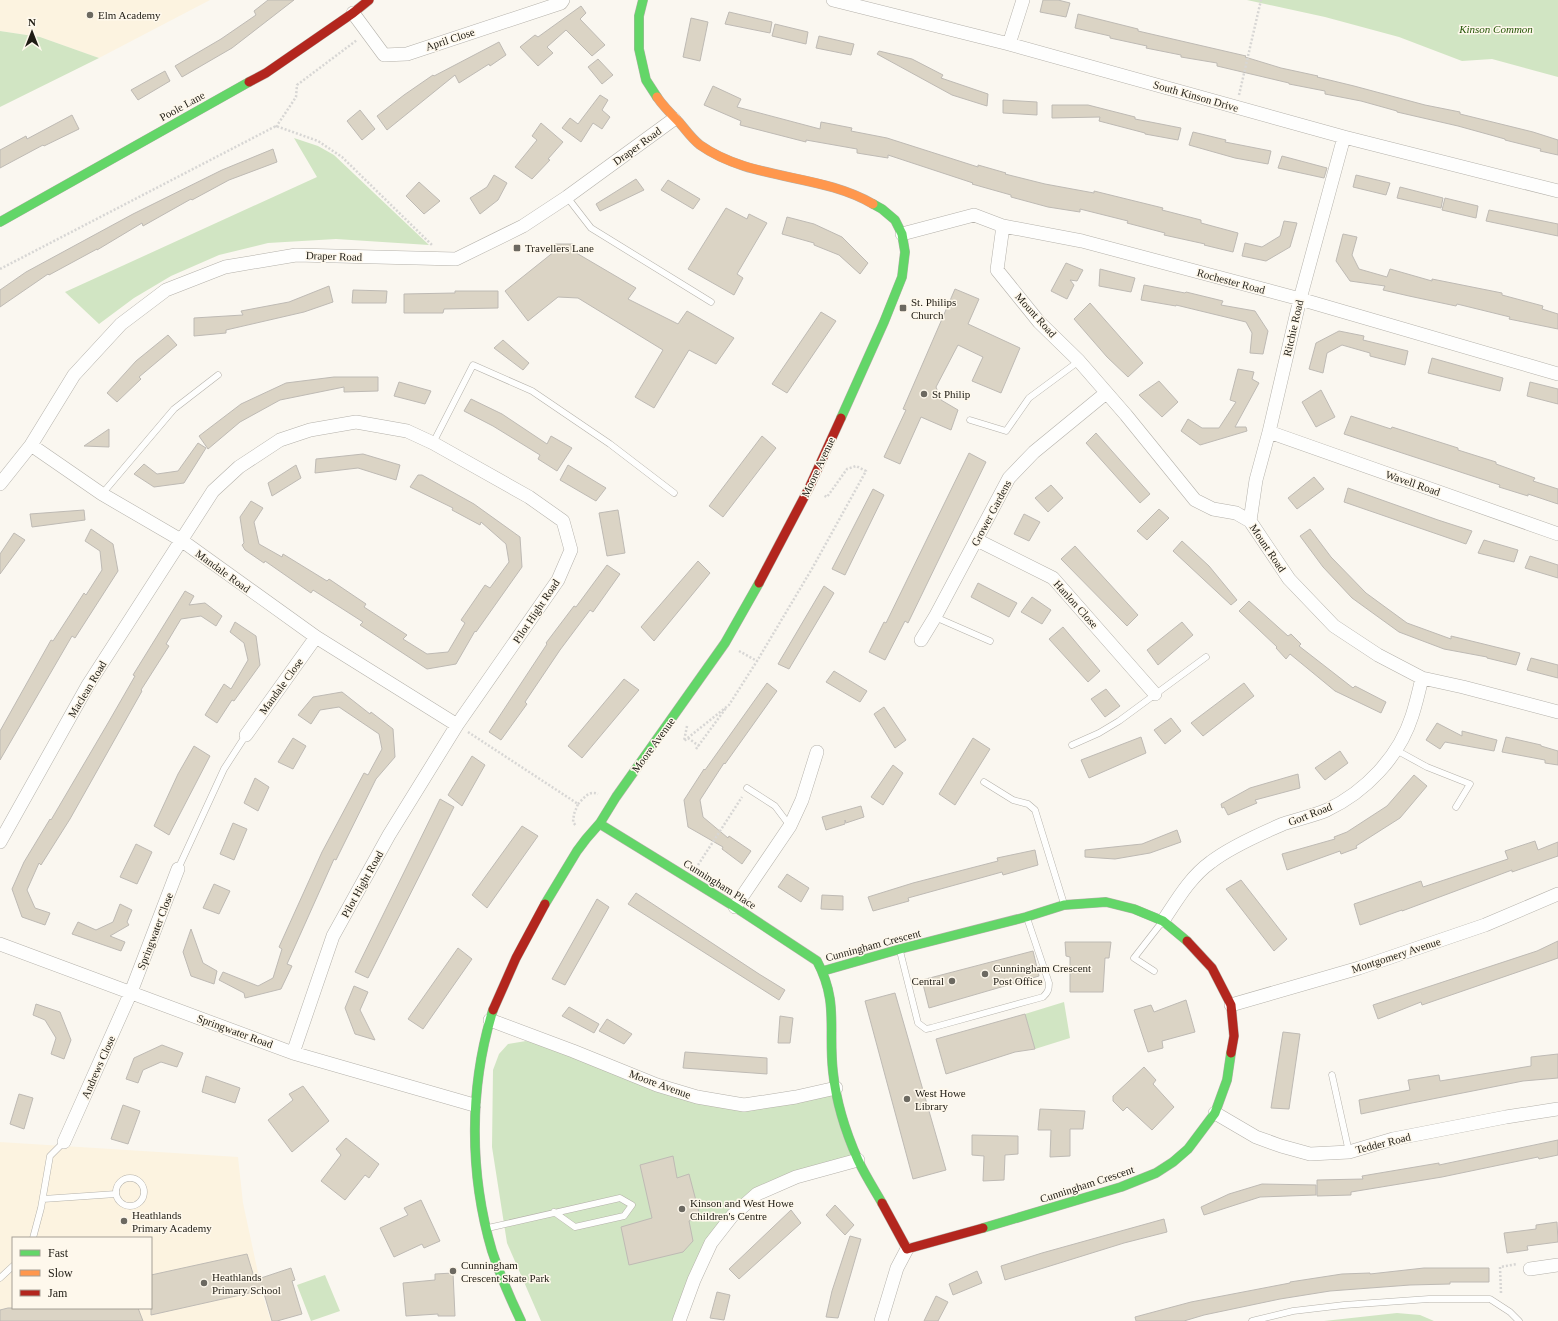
<svg xmlns="http://www.w3.org/2000/svg" width="1558" height="1321" viewBox="0 0 1558 1321" font-family="Georgia,serif">
  <rect width="100%" height="100%" fill="#faf7f0"/>
  <path fill="#fcf3e0" fill-rule="evenodd" d="M0,0H210L99,58L40,37L0,31Z
    M0,1142L238,1157L243,1203L263,1296L271,1321H0ZM13,1238H151V1308H13Z"/>
  <path fill="#d1e5c3" d="M1247,0H1558V77L1492,59L1462,61L1399,37L1325,17Z
    M0,31L40,37L99,58L0,107Z
    M294,138L318,146L334,155L429,245L336,239L268,243L219,255L171,276L134,298L99,324L65,292L317,177Z
    M1064,1002L1070,1038L1035,1049L1025,1014Z
    M526,1041L573,1051L625,1071L744,1105L836,1088L858,1160L757,1194L711,1243L679,1321H541L507,1243L492,1147L493,1070L499,1054L508,1044Z
    M325,1275L340,1311L311,1321L297,1285Z
    M1397,1313L1420,1315L1434,1321H1324Z"/>
  <path fill="#dbd4c5" stroke="#bebab4" d="M268,0H294L232,48L182,77L175,66L221,39L256,15L254,11Z
    M1043,0H1058L1070,3L1066,17L1040,12Z
    M581,6L586,13L580,19L605,45L592,56L566,30L547,47L553,53L538,66L520,47L535,35L538,37Z
    M729,12L772,22L770,33L725,24Z
    M1078,14L1138,29V31L1246,56L1245,57L1281,68L1318,76L1317,77L1354,86L1425,105L1460,112V114L1533,132L1558,140V155L1540,151L1541,149L1505,140V139L1458,126L1397,112V111L1361,101L1325,94V91L1289,84V83L1217,66V63L1181,57V55L1146,48L1147,46L1110,38V36L1075,28Z
    M691,18L708,22L700,61L683,57Z
    M775,24L808,32L806,44L772,36Z
    M819,36L854,44L851,55L816,48Z
    M499,42L506,55L490,66L489,64L459,83L455,75L387,130L377,116L404,95L433,75L434,76Z
    M879,51L912,59L943,75L941,78L988,94L987,106L952,95L877,54Z
    M598,59L613,75L602,84L588,67Z
    M165,71L170,81L138,100L131,90Z
    M713,86L741,99L737,107L820,129L821,122L852,128L851,131L887,138L978,167V165L1006,173L1005,174L1045,184L1094,193V191L1163,208L1162,210L1201,220V223L1238,233L1233,252L1204,245L1205,244L1164,235L1165,233L1127,223L1128,221L1080,209V212L1048,207L1011,197V195L972,184L973,183L888,155V158L857,153V149L806,140V142L740,125L741,121L704,105Z
    M600,95L608,100L602,110L610,117L602,129L593,123L581,142L562,128L570,118L578,124Z
    M1003,100L1037,102V115L1003,113Z
    M1052,105H1088L1135,117V119L1181,128L1178,140L1145,134V133L1099,121L1100,117L1052,118Z
    M360,110L375,129L362,140L347,121Z
    M72,115L79,129L44,146L43,145L0,168V150L26,136L27,139Z
    M541,123L563,142L548,159L550,160L532,179L515,167L537,140L532,136Z
    M1193,132L1226,140L1225,142L1271,151L1268,164L1235,158L1189,145Z
    M273,149L277,162L229,180L192,200L191,199L143,226L142,223L97,250V249L49,275L48,274L0,307V290L26,272L133,214L222,170Z
    M1282,156L1327,168L1324,178L1278,168Z
    M494,175L507,183L498,200L480,214L470,198L487,187Z
    M1356,175L1390,183L1386,195L1353,187Z
    M636,179L644,190L600,211L596,204Z
    M668,180L700,199L693,209L661,190Z
    M419,182L440,201L424,214L406,196Z
    M1400,187L1443,198L1441,208L1397,198Z
    M1445,198L1478,206L1476,218L1442,210Z
    M726,208L747,219L749,214L767,223L737,274L743,278L734,295L688,269Z
    M1489,210L1558,224V236L1486,221Z
    M787,217L814,224L842,237L868,263L860,274L839,255L814,245V243L782,234Z
    M1284,221L1297,223L1290,247L1266,261L1242,256L1245,243L1262,247L1280,236Z
    M1343,234L1357,237L1352,255L1359,269L1387,277L1390,269L1432,281V279L1502,293V295L1543,306L1542,309L1558,314V329L1509,319L1510,317L1457,304L1456,306L1409,296L1383,290L1385,286L1350,281L1336,261Z
    M555,244H573V251L636,288L628,299L678,324L687,311L734,338L716,364L689,350L654,408L635,397L663,350L578,298L558,297L528,321L505,291L555,251Z
    M1066,263L1083,270L1077,281L1070,280L1074,285L1067,299L1051,291Z
    M1100,269L1135,278L1131,292L1099,286Z
    M1144,285L1185,293L1186,292L1223,301L1221,305L1255,311L1268,331L1263,354L1250,353L1252,333L1246,322L1176,305V306L1141,300Z
    M329,286L333,302L304,312L226,330V333L194,336V318L243,315L241,311L289,302Z
    M955,289L979,299L968,324L1020,348L1001,393L972,381L983,357L958,345L936,387L941,400L958,410L951,430L921,417L900,464L884,457L906,410L903,409Z
    M353,290L387,291L386,303H352Z
    M455,291H498V308L444,309L443,313H404V294L455,293Z
    M1090,303L1143,363L1128,377L1107,357L1074,319Z
    M821,312L836,321L787,393L772,384Z
    M1339,331L1364,336L1363,340L1408,351L1405,365L1370,356V353L1342,345L1327,353L1323,373L1309,369L1316,343Z
    M168,335L177,345L139,377L141,379L117,402L107,393L136,361Z
    M503,340L529,363L523,370L494,348Z
    M1432,358L1503,378L1500,391L1428,373Z
    M1238,369L1254,372L1252,379L1259,383L1235,427H1246L1247,431L1200,445L1181,431L1188,419L1202,428H1219L1236,402L1230,400Z
    M334,377H378V391L344,392V387L280,400L240,422L208,449L199,436L241,404L286,383Z
    M1159,381L1178,402L1162,417L1139,395Z
    M399,382L431,391L425,404L394,396Z
    M1530,382L1558,389V404L1527,396Z
    M1321,390L1335,417L1316,427L1302,402Z
    M471,399L502,414L547,444L551,436L572,448L557,471L538,459L540,455L493,426L464,411Z
    M1351,416L1391,429L1392,427L1458,448V450L1496,462V464L1535,478L1533,481L1558,489V504L1528,494V496L1499,487L1500,485L1344,434Z
    M109,429V447L84,446Z
    M1096,433L1150,494L1140,503L1086,443Z
    M762,436L776,448L723,517L709,506Z
    M198,443L206,448L184,483L154,487L134,474L144,464L157,474L178,471Z
    M969,453L986,462L908,623L905,621L885,660L869,652L884,622L886,623Z
    M363,454L400,465L396,480L358,468L315,473L316,459Z
    M296,465L301,478L272,496L268,483Z
    M568,465L606,488L596,501L560,480Z
    M418,475H422L474,504L520,537L522,567L476,632L475,631L456,664L427,669L360,625L363,622L313,590L311,593L265,561L264,563L245,550L242,545L244,543L240,517L251,501L263,508L254,522L259,544L282,557L283,554L327,581L329,579L366,604L364,607L407,635L403,639L427,654L448,652L465,623L461,620L485,585L490,588L509,562L506,544L481,522L480,525L452,510L453,508L410,487Z
    M1314,477L1324,489L1297,509L1288,498Z
    M1051,485L1063,498L1048,512L1035,498Z
    M1348,488L1438,520L1472,531L1466,544L1344,502Z
    M873,489L884,495L845,575L832,569Z
    M1159,509L1169,518L1147,540L1137,531Z
    M84,510L85,520L32,527L30,514Z
    M618,510L625,553L607,556L599,513Z
    M1024,514L1040,522L1029,541L1014,534Z
    M91,529L113,544L118,571L75,638L72,636L0,760V731L51,640L53,641L84,593L86,595L102,570L100,551L85,541Z
    M1310,529L1331,557L1366,593L1407,623L1451,639V636L1520,653L1516,665L1487,658V657L1444,649L1399,632L1352,598L1323,567L1300,536Z
    M14,533L25,540L0,574V554Z
    M1484,540L1518,550L1514,562L1478,553Z
    M1182,541L1209,566L1237,600L1231,605L1173,551Z
    M1075,546L1138,615L1127,626L1061,559Z
    M1530,556L1558,565V578L1525,568Z
    M698,561L710,573L654,641L641,627Z
    M607,565L620,574L593,612L590,610L560,650L525,702L527,704L501,740L489,732L547,644L546,643L574,606L576,607Z
    M978,583L1017,603L1009,617L971,597Z
    M824,586L834,593L789,669L778,664Z
    M185,591L194,596L189,605L205,603L222,616L216,626L201,616L181,619L166,644L169,646L141,690L142,691L70,819L41,865L39,863L27,890L35,908L50,913L45,925L22,917L12,889L24,862L50,819L51,820L108,723L135,676L133,675Z
    M1032,597L1051,610L1042,624L1021,612Z
    M1249,601L1288,636L1291,634L1301,644L1299,646L1353,688L1355,686L1386,702L1381,713L1335,691L1290,654L1286,659L1276,648L1277,647L1239,611Z
    M235,622L256,636L260,665L234,701L232,700L217,723L205,715L224,684L231,689L248,660L244,643L230,632Z
    M1182,622L1193,635L1158,665L1147,650Z
    M1063,627L1100,671L1088,682L1049,639Z
    M1531,658L1558,665V678L1527,670Z
    M834,671L867,691L860,702L826,682Z
    M624,679L639,690L582,758L568,746Z
    M767,683L777,691L725,764L724,763L700,800L703,817L728,838L729,836L751,851L742,864L722,849L723,847L688,827L684,800L704,769L705,770Z
    M1244,683L1254,696L1203,736L1191,723Z
    M1106,689L1120,706L1105,717L1091,699Z
    M342,692L370,714L371,712L393,729L395,757L376,779L336,860L334,859L287,964L292,966L281,989L245,998L244,993L219,980L223,972L258,986L273,978L282,949L279,947L322,852L364,773L368,775L382,749L379,734L339,707L320,710L311,724L298,715L313,697Z
    M884,707L906,740L895,748L874,714Z
    M1171,718L1181,731L1165,744L1154,730Z
    M1437,723L1462,736V731L1497,740L1494,751L1445,742L1440,749L1426,740Z
    M1141,737L1146,753L1089,778L1081,760Z
    M1506,737L1541,745V746L1558,751V765L1545,763V760L1502,752Z
    M293,738L306,746L293,769L278,762Z
    M973,738L990,749L955,805L939,794Z
    M194,746L210,756L169,835L154,826L178,774Z
    M1340,751L1348,763L1325,780L1315,768Z
    M472,756L485,765L462,806L448,795Z
    M893,765L903,773L883,805L871,797Z
    M1298,774L1300,788L1255,800L1257,803L1228,815L1224,807L1222,808L1221,804L1250,788Z
    M1414,775L1427,786L1400,818L1356,846L1357,848L1341,854L1340,851L1287,870L1282,854L1335,839L1334,837L1347,832L1387,806Z
    M255,778L269,787L258,811L244,803Z
    M440,799L454,807L368,978L355,972Z
    M861,806L864,817L846,823L845,820V824L826,830L822,817Z
    M233,823L247,829L234,860L220,854Z
    M522,826L538,836L487,908L472,895Z
    M1177,830L1181,842L1150,853L1115,859L1085,857V850L1142,844Z
    M1535,841L1538,850L1558,842V856L1512,872V870L1402,911V910L1360,925L1354,904L1421,881L1423,887L1508,859L1505,851Z
    M136,844L152,852L137,884L120,877Z
    M1035,850L1038,865L1003,875L1002,872L908,898L909,901L873,911L868,897L913,883L998,861L997,858Z
    M787,874L809,888L801,902L778,887Z
    M1241,880L1287,939L1274,951L1226,889Z
    M214,884L230,891L219,914L203,908Z
    M636,893L759,974L785,990L779,1000L628,904Z
    M822,895L843,896V910L821,909Z
    M597,899L609,907L565,985L552,979Z
    M120,904L132,910L127,922L129,925L110,936L125,942L121,951L72,934L78,922L96,930L113,922Z
    M191,929L203,963L217,971L214,984L191,976L183,952Z
    M1558,941V958L1544,963L1422,1005L1421,1002L1378,1019L1373,1005L1537,951Z
    M1065,942H1111L1109,958H1105L1103,992H1070V957L1066,956Z
    M458,948L472,959L423,1029L408,1019Z
    M1033,951L1039,976L929,1008L922,980Z
    M354,986L368,992L360,1010L375,1040L355,1034L345,1008Z
    M895,993L946,1170L913,1179L865,1001Z
    M1186,1000L1195,1032L1162,1041L1163,1048L1148,1052L1134,1010L1151,1005L1154,1012Z
    M36,1004L60,1012L71,1040L64,1059L51,1054L56,1038L45,1020L33,1015Z
    M569,1007L599,1024L594,1033L562,1016Z
    M1025,1014L1035,1049L1015,1052L946,1074L936,1039Z
    M780,1016L793,1018L790,1043H778Z
    M607,1019L632,1034L624,1044L599,1031Z
    M1283,1032L1300,1034L1289,1109L1271,1108Z
    M162,1045L183,1053L177,1067L161,1062L143,1070L138,1083L126,1079L134,1058Z
    M685,1052L767,1058V1074L683,1068Z
    M1558,1054V1078L1523,1081L1412,1103L1361,1114L1359,1100L1410,1090L1408,1080L1439,1075L1440,1081L1531,1066V1057Z
    M1144,1067L1156,1080L1153,1084L1174,1107L1152,1130L1127,1107L1123,1111L1113,1101V1096Z
    M206,1076L240,1088L235,1103L202,1092Z
    M303,1086L329,1121L292,1152L268,1120L293,1100L289,1094Z
    M19,1094L33,1098L24,1129L10,1124Z
    M123,1105L140,1111L128,1144L111,1139Z
    M1040,1109L1085,1111L1083,1129H1070V1156L1050,1157L1051,1130H1038Z
    M972,1135L1018,1136V1154L1005,1155L1004,1180L983,1181L984,1156L972,1155Z
    M346,1138L379,1164L369,1178L365,1175L345,1200L321,1181L341,1155L336,1149Z
    M1558,1140V1155L1539,1159L1538,1157L1442,1177L1351,1192V1195L1317,1196V1180L1363,1179L1362,1176L1439,1163V1165Z
    M673,1156L677,1178L689,1174L700,1216L689,1221L693,1241L683,1252L629,1265L621,1227L652,1218L640,1165Z
    M1262,1184L1316,1185V1195L1260,1197L1204,1215L1201,1207L1229,1194Z
    M421,1200L440,1241L424,1248L422,1244L394,1257L380,1228L408,1215L404,1208Z
    M835,1205L854,1225L845,1235L826,1215Z
    M791,1210L801,1223L739,1279L729,1269Z
    M1164,1219L1167,1232L1124,1243L1005,1280L1001,1266L1042,1253Z
    M1557,1222L1558,1242L1527,1246L1528,1250L1507,1253L1504,1233L1536,1229V1225Z
    M850,1236L861,1239L838,1318L826,1317L832,1291Z
    M247,1254L255,1280L291,1268L295,1280L292,1281L302,1314L277,1321H272L263,1290L151,1315V1275Z
    M1424,1268H1489V1282H1450V1284L1410,1285L1330,1291L1280,1299L1204,1315L1184,1321H1136L1135,1317L1191,1302L1290,1283V1282L1342,1274L1370,1273V1274Z
    M977,1271L982,1283L953,1295L949,1284Z
    M453,1273L455,1316H438V1314L406,1316L403,1283L435,1280V1274Z
    M717,1292L730,1295L724,1320L710,1318Z
    M936,1296L948,1302L938,1321H924Z
    M8,1308H138L143,1321H0V1310Z"/>
  <g fill="none" stroke-linecap="round" stroke-linejoin="round">
    <defs>
      <path id="lane" d="M567,197L591,228L711,302
        M970,420L1006,431L1029,398L1079,361
        M433,443L473,365L532,391L610,444L674,493
        M102,494L174,409L218,375
        M935,617L990,641
        M1072,745L1099,733L1119,721L1206,657
        M1396,750L1427,767L1470,784L1456,807
        M984,782L1013,800L1028,804L1035,810L1064,904
        M747,788L775,806L790,826
        M178,869L224,769L246,735
        M900,951L918,1023L926,1029L931,1028L1043,997C1048,992 1049,990 1049,983L1027,918
        M1154,971L1134,958L1162,922
        M1332,1075L1349,1152
        M116 1192a14 14 0 1 1 28 0a14 14 0 1 1-28 0Z
        M43,1199L116,1194
        M488,1228L620,1198L632,1205L624,1216L575,1227L554,1212
        M33,1238L41,1208L50,1156L64,1142
        M0,1278L13,1266
        M1252,1321L1293,1311L1344,1305L1429,1299H1490L1510,1312L1519,1321"/>
      <path id="street" d="M833,0L1009,44L1344,137L1558,191
        M353,13L384,55L407,54L561,3L563,0
        M1009,44L1023,0
        M1003,226L997,270L1039,322L1079,361L1126,415L1195,500L1213,509L1236,513L1250,521L1289,579L1334,626L1378,655L1422,678L1463,687L1558,712
        M902,234L974,215L1003,226L1082,241L1300,299L1558,374
        M1269,432L1558,534
        M31,445L102,494L181,540L316,637L457,725
        M0,484L31,445L74,375L121,324L166,290L225,267L296,255L456,259L523,226L567,197L674,119
        M1250,521L1256,480L1269,432L1300,299L1344,137
        M977,540L1053,578L1155,694
        M921,640L935,617L1009,478L1034,452L1106,393
        M246,735L316,637
        M0,842L88,685L213,491L239,467L280,440L310,430L356,422L407,431L433,443L529,497L563,521L571,550L558,580L457,725L389,835L333,936L293,1053
        M735,907L790,826L802,800L817,752
        M1163,921C1177,900 1190,877 1211,862C1229,848 1262,833 1283,824C1297,819 1313,816 1327,810C1365,792 1399,757 1412,716C1416,704 1419,691 1422,678
        M0,944L293,1053L474,1105
        M1231,1005L1359,968L1485,925L1558,894
        M490,1020L573,1051L657,1085L697,1097L744,1105L796,1097L836,1088
        M1215,1113L1256,1137L1281,1146L1310,1154L1349,1152L1393,1139L1506,1117L1558,1109
        M64,1142L131,992L178,869
        M1530,1269L1558,1265
        M679,1321L694,1280L711,1243L732,1216L757,1194L796,1177L858,1160
        M881,1321L897,1268L907,1249"/>
      <path id="fast" d="M643,0L639,16V49L646,80L657,97
        M0,222L249,82
        M841,418L884,322L902,277L905,252L902,234L895,220L882,209L873,204
        M600,824L735,907L817,961C839,1002 828,1029 833,1072C836,1101 846,1133 858,1160C865,1175 874,1189 882,1203
        M545,904L577,851L586,839L600,823L616,797L725,643L759,583
        M823,971L900,949L1026,917L1064,905L1106,902L1134,909L1163,921L1187,941
        M493,1010C469,1087 469,1173 492,1251C500,1275 510,1298 521,1321
        M983,1228L1121,1187L1156,1173L1173,1162L1188,1149L1215,1113L1227,1080L1231,1053"/>
      <path id="slow" d="M657,97C663,106 671,114 679,122C685,129 692,139 700,145C751,181 820,173 873,204"/>
      <path id="jam" d="M249,82L266,73L353,13L369,0
        M759,583L809,488L841,418
        M1187,941L1212,968L1231,1005L1234,1036L1231,1053
        M493,1010L516,958L545,904
        M882,1203L907,1249L983,1228"/>
    </defs>
    <use href="#lane" stroke="#b4b1aa" stroke-width="7"/>
    <use href="#street" stroke="#b4b1aa" stroke-width="14"/>
    <use href="#fast" stroke="#b4b1aa" stroke-width="10"/>
    <use href="#slow" stroke="#b4b1aa" stroke-width="10"/>
    <use href="#jam" stroke="#b4b1aa" stroke-width="10"/>
    <path stroke="#d7d6d4" stroke-width="2.5" stroke-dasharray="2 2" stroke-linecap="butt" d="M1239,95L1261,0
      M276,127L296,97L297,85L357,40
      M0,269L276,126L318,141L342,157L432,245
      M739,651L757,661
      M687,726L684,741L729,705L757,661L813,567L866,471L856,466L847,469L827,497L823,495
      M468,732L578,804L574,814L573,822L576,826
      M688,738L699,746
      M696,749L726,708
      M578,804C584,798 589,790 598,794
      M698,865L742,797
      M1501,1293L1500,1267L1517,1264"/>
    <use href="#lane" stroke="#fefefd" stroke-width="6"/>
    <use href="#street" stroke="#fefefd" stroke-width="13"/>
    <use href="#fast" stroke="#63d668" stroke-width="9"/>
    <use href="#slow" stroke="#ff974d" stroke-width="9"/>
    <use href="#jam" stroke="#b3261e" stroke-width="9"/>
  </g>
  <g fill="#6c6961" stroke="#fef8ec" stroke-width="1.5">
    <circle cx="90" cy="15" r="4"/>
    <rect x="513" y="244" width="8" height="8" rx="2"/>
    <rect x="899" y="304" width="8" height="8" rx="2"/>
    <circle cx="924" cy="394" r="4"/>
    <circle cx="985" cy="974" r="4"/>
    <circle cx="952" cy="981" r="4"/>
    <circle cx="907" cy="1099" r="4"/>
    <circle cx="682" cy="1209" r="4"/>
    <circle cx="124" cy="1221" r="4"/>
    <circle cx="453" cy="1271" r="4"/>
    <circle cx="204" cy="1283" r="4"/>
  </g>
  <g text-anchor="middle" stroke-width="3" stroke-linejoin="round" paint-order="stroke">
    <g font-size="11" fill="#1f1c14" stroke="#fef8ec" text-anchor="start">
      <text x="98" y="19">Elm Academy</text>
      <text x="525" y="252">Travellers Lane</text>
      <text x="911" y="306">St. Philips<tspan x="911" dy="13">Church</tspan></text>
      <text x="932" y="398">St Philip</text>
      <text x="993" y="972">Cunningham Crescent<tspan x="993" dy="13">Post Office</tspan></text>
      <text x="944" y="985" text-anchor="end">Central</text>
      <text x="915" y="1097">West Howe<tspan x="915" dy="13">Library</tspan></text>
      <text x="690" y="1207">Kinson and West Howe<tspan x="690" dy="13">Children's Centre</tspan></text>
      <text x="132" y="1219">Heathlands<tspan x="132" dy="13">Primary Academy</tspan></text>
      <text x="461" y="1269">Cunningham<tspan x="461" dy="13">Crescent Skate Park</tspan></text>
      <text x="212" y="1281">Heathlands<tspan x="212" dy="13">Primary School</tspan></text>
    </g>
    <g font-size="11" font-style="italic" fill="#245505" stroke="#fef8ec">
      <text x="1496" y="33">Kinson Common</text>
    </g>
    <g font-size="11" fill="#1f1c14" stroke="#fef8ec">
      <text transform="translate(450 39) rotate(-18)" y="4">April Close</text>
      <text transform="translate(1196 96) rotate(16)" y="4">South Kinson Drive</text>
      <text transform="translate(182 106) rotate(-29)" y="4">Poole Lane</text>
      <text transform="translate(637 146) rotate(-36)" y="4">Draper Road</text>
      <text transform="translate(334 256) rotate(2)" y="4">Draper Road</text>
      <text transform="translate(1231 281) rotate(15)" y="4">Rochester Road</text>
      <text transform="translate(1036 315) rotate(48)" y="4">Mount Road</text>
      <text transform="translate(1293 328) rotate(-77)" y="4">Ritchie Road</text>
      <text transform="translate(818 467) rotate(-65)" y="4">Moore Avenue</text>
      <text transform="translate(1413 483) rotate(19)" y="4">Wavell Road</text>
      <text transform="translate(991 513) rotate(-62)" y="4">Grower Gardens</text>
      <text transform="translate(1268 548) rotate(56)" y="4">Mount Road</text>
      <text transform="translate(223 571) rotate(36)" y="4">Mandale Road</text>
      <text transform="translate(1076 604) rotate(48)" y="4">Hanlon Close</text>
      <text transform="translate(536 611) rotate(-56)" y="4">Pilot Hight Road</text>
      <text transform="translate(281 686) rotate(-54)" y="4">Mandale Close</text>
      <text transform="translate(87 689) rotate(-59)" y="4">Maclean Road</text>
      <text transform="translate(653 745) rotate(-54)" y="4">Moore Avenue</text>
      <text transform="translate(1310 814) rotate(-21)" y="4">Gort Road</text>
      <text transform="translate(362 884) rotate(-61)" y="4">Pilot Hight Road</text>
      <text transform="translate(720 884) rotate(32)" y="4">Cunningham Place</text>
      <text transform="translate(155 931) rotate(-69)" y="4">Springwater Close</text>
      <text transform="translate(873 945) rotate(-15)" y="4">Cunningham Crescent</text>
      <text transform="translate(1396 955) rotate(-18)" y="4">Montgomery Avenue</text>
      <text transform="translate(235 1031) rotate(20)" y="4">Springwater Road</text>
      <text transform="translate(98 1067) rotate(-66)" y="4">Andrews Close</text>
      <text transform="translate(660 1084) rotate(20)" y="4">Moore Avenue</text>
      <text transform="translate(1383 1143) rotate(-14)" y="4">Tedder Road</text>
      <text transform="translate(1087 1184) rotate(-18)" y="4">Cunningham Crescent</text>
    </g>
  </g>
  <rect x="12" y="1237" width="140" height="72" fill="#fef8ec" stroke="#a5a096"/>
  <rect x="20" y="1250" width="20" height="6" fill="#63d668" stroke="#a5a096"/>
  <text x="48" y="1257" font-size="12" fill="#1f1c14">Fast</text>
  <rect x="20" y="1270" width="20" height="6" fill="#ff974d" stroke="#a5a096"/>
  <text x="48" y="1277" font-size="12" fill="#1f1c14">Slow</text>
  <rect x="20" y="1290" width="20" height="6" fill="#b3261e" stroke="#a5a096"/>
  <text x="48" y="1297" font-size="12" fill="#1f1c14">Jam</text>
  <g transform="translate(32 32)" stroke="#fef8ec" stroke-width="3" paint-order="stroke">
  <path d="M0-3L7 15L0 10L-7 15Z" fill="#1f1c14"/>
  <text y="-6" font-size="11" font-weight="bold" text-anchor="middle" fill="#1f1c14">N</text>
  </g>
</svg>
